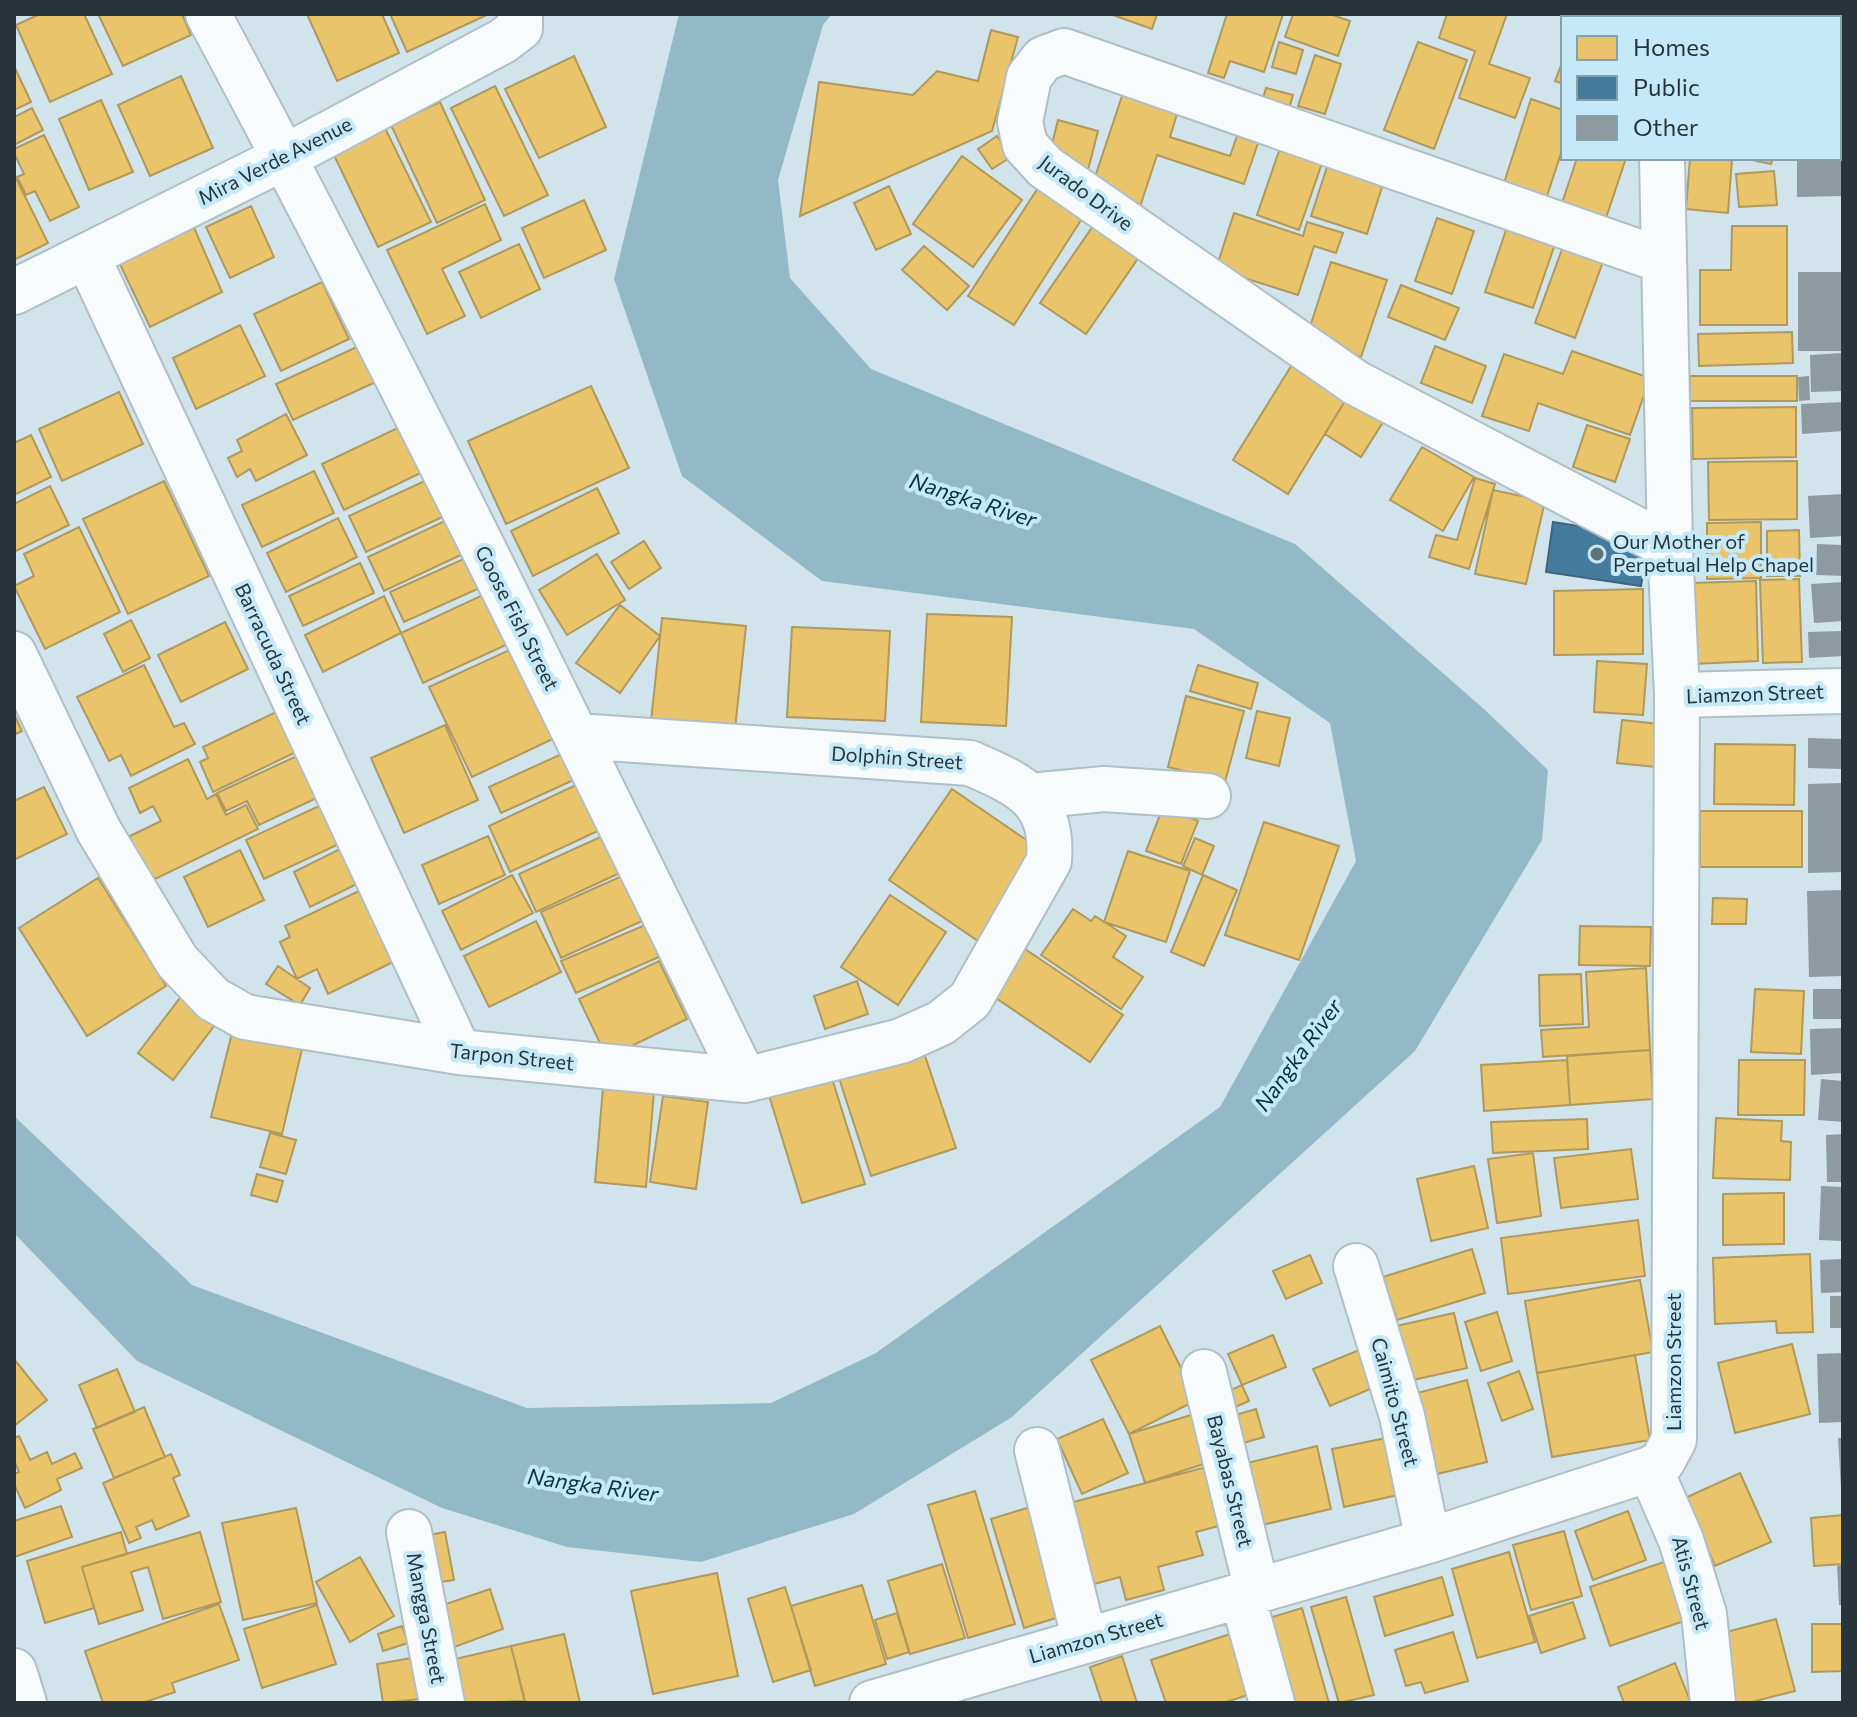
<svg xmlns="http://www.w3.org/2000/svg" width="1857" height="1717" viewBox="0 0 1857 1717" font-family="Commissioner,sans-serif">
  <rect width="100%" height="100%" fill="#d1e4ec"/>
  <path fill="#93b9c8" d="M679,14H832L823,25L778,180L790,278L871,369L1295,544L1484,709L1548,770L1542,840L1415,1051L1012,1417L854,1514L701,1562L567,1547L442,1508L137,1361L14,1233V1116L192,1285L527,1408L771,1403L876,1353L1220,1107L1356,861L1330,723L1194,629L822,581L682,476L614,279Z"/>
  <path fill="#e9c46a" stroke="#af995c" stroke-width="2" d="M40,14H84L112,74L50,102L16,25Z
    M98,14H182L191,35L123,66Z
    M307,14H382L399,53L337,81Z
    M390,14H489L407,52Z
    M1110,14H1157L1152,29Z
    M1227,14H1283L1264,72L1230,61L1224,78L1208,73Z
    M1293,14H1330L1350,21L1338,56L1285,37Z
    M1447,14H1507L1489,64L1530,78L1515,118L1459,98L1475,51L1439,38Z
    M1752,14H1783V18H1752Z
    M991,30L1018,37L992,131L800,216L819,82L913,95L937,71L978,81Z
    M1279,42L1303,50L1296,74L1272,67Z
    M1418,42L1467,60L1434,149L1384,130Z
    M1315,55L1341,64L1325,114L1298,106Z
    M574,56L606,127L539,158L505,89Z
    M1563,60V84L1555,81Z
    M14,66L31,102L14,110Z
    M181,76L213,148L150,176L118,105Z
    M495,86L548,195L504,216L451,108Z
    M1266,88L1293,95L1285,123L1258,115Z
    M1123,93L1178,111L1170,137L1230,156L1237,136L1258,143L1244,184L1157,155L1139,210L1094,180Z
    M1531,99L1563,110V147L1546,199L1503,186Z
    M101,100L133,172L89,190L59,119Z
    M440,102L485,200L437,223L391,125Z
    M32,108L43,130L14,145V117Z
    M1058,120L1098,131L1087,174L1050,152Z
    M384,126L431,222L378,247L332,151Z
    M44,135L79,207L50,221L35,191L26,195L17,177L24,174L14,153V149Z
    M997,136L1011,157L992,169L978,149Z
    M1280,148L1322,163L1299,230L1257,215Z
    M962,156L1022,200L973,267L913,224Z
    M1577,158H1626L1604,224L1560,209Z
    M1690,158L1732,159L1728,213L1686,209Z
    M1743,158H1773L1771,164Z
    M1328,164L1384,181L1367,234L1311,216Z
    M1774,171L1777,205L1739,207L1736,174Z
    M14,174L48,243L14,260Z
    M889,186L911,234L876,250L854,203Z
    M1038,188L1083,217L1014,325L968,296Z
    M584,200L606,250L544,278L522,228Z
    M485,204L501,240L442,269L465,316L427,334L387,250Z
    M251,206L274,257L230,278L206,227Z
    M1234,213L1303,236L1307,222L1343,233L1336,253L1314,246L1298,295L1216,269Z
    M1437,218L1474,231L1452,294L1415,281Z
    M192,223L222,292L150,327L117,258Z
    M1093,226L1139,257L1086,334L1040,303Z
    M1732,226H1787V325H1700V270H1731Z
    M1507,227L1555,244L1533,308L1485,292Z
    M519,244L540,289L481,318L459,272Z
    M1564,244L1604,259L1575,338L1535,323Z
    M924,246L969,286L947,310L902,270Z
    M1331,262L1387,280L1361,357L1306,339Z
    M322,282L349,339L281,371L254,314Z
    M1401,285L1459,308L1445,340L1388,317Z
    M240,325L265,376L196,409L173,358Z
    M1792,332L1793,363L1699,366L1698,334Z
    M361,345L378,381L293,420L276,384Z
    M1435,346L1486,366L1472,403L1421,383Z
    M1572,351L1650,378L1630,435L1538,403L1529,431L1482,416L1504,354L1563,374Z
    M1293,363L1348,396L1288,494L1233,460Z
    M1690,376H1797V401H1690Z
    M591,386L629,468L506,524L468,441Z
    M119,392L143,444L62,481L39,429Z
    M1348,396L1385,419L1361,457L1325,434Z
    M1796,407V457L1693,459L1692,408Z
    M286,414L307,455L256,481L250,469L237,477L228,458L242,451L237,440Z
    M408,423L429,469L344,510L322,464Z
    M1587,425L1630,439L1615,482L1573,467Z
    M31,435L51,477L14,495V443Z
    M1422,447L1474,477L1443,531L1390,500Z
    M1797,461V519L1709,520L1708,462Z
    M314,471L334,513L262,547L242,505Z
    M431,478L449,514L366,552L349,516Z
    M1475,478L1495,484L1469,569L1429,557L1436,535L1457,540Z
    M164,481L209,576L128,614L83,519Z
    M50,486L69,525L14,552V504Z
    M597,488L619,533L533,576L511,531Z
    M1493,490L1545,501L1526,584L1475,574Z
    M338,518L357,557L286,592L267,553Z
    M447,520L463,554L384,591L368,557Z
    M1761,522V578L1707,579V523Z
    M79,527L120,612L45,649L14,586L34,576L24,554Z
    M1799,530L1800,576H1767V531Z
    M644,541L661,568L629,589L611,562Z
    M597,554L625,600L567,635L539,590Z
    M468,557L482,587L404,622L390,592Z
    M360,563L374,593L303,626L289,596Z
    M1799,579L1802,662L1763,663L1760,580Z
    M1756,581L1758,661L1693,664L1691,583Z
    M1643,589V654L1554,655V591Z
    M485,594L508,644L423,683L401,633Z
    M384,596L401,633L323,672L305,635Z
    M620,605L660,636L620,693L576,663Z
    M927,614L1012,617L1006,726L921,722Z
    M662,618L746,626L735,729L651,721Z
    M131,620L150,658L123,672L104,634Z
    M225,622L248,669L181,702L158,655Z
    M792,627L890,631L885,721L787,717Z
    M516,647L559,736L472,777L429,687Z
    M1597,661L1647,664L1643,715L1594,712Z
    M144,665L174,727L184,723L195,744L131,776L121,755L109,761L77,697Z
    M1198,665L1258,683L1251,709L1190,691Z
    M1186,696L1244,711L1225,782L1168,767Z
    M1257,711L1290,718L1279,766L1246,758Z
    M276,712L296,752L213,792L200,762L208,758L203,747Z
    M14,714L22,731L14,735Z
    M1622,720L1659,724L1655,767L1617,763Z
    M445,725L478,800L404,833L371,758Z
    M1715,744L1795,745L1794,805L1714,804Z
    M564,753L576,779L501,813L489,787Z
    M299,755L319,797L259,825L247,801L226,811L217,793Z
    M188,759L207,799L216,794L226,815L246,805L258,829L149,882L128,837L161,821L153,806L140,813L129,788Z
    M580,783L602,829L510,872L489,826Z
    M44,787L67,834L14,860V801Z
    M952,789L1041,850L978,941L889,880Z
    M321,805L339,844L264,879L246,840Z
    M1163,807L1198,821L1181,864L1146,851Z
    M1700,811H1802V867H1700Z
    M1264,822L1339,846L1299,960L1225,935Z
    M607,834L624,871L536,912L519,874Z
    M488,836L505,875L439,904L422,865Z
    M1195,838L1214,846L1202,875L1183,866Z
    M344,847L361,882L310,907L294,872Z
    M240,850L264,900L208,927L184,877Z
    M1128,851L1190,871L1166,942L1104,922Z
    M512,875L533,913L461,950L442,911Z
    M1203,875L1237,890L1204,966L1171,952Z
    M622,876L642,921L561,958L541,912Z
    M98,878L166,986L87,1036L19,928Z
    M361,890L395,961L328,994L317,969L297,979L280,942L290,937L285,926Z
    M890,895L946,932L898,1005L841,967Z
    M1713,898L1747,899L1746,924H1712Z
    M1073,909L1091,921L1095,916L1126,936L1113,957L1143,977L1121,1009L1041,955Z
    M536,921L561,972L489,1007L464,956Z
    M645,925L659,957L576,993L561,961Z
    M1580,926L1651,927L1650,966L1579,965Z
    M1022,947L1123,1015L1090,1062L990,994Z
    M659,961L687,1019L607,1058L579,999Z
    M278,966L310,988L300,1005L266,984Z
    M1646,968L1650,1050L1543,1057L1541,1030L1589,1027L1586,972Z
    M1581,974L1583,1024L1540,1026L1539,975Z
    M857,981L868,1014L825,1029L814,996Z
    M1755,989L1804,991L1801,1054L1751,1052Z
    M183,994L218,1021L173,1080L138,1053Z
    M232,1033L302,1049L282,1134L211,1117Z
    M920,1041L956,1148L871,1176L836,1069Z
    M1650,1050L1653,1099L1570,1105L1567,1056Z
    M1567,1060L1570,1105L1484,1111L1481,1065Z
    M1739,1060H1805L1804,1115H1738Z
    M830,1072L865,1184L802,1203L768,1092Z
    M603,1088L654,1092L646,1187L595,1182Z
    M663,1096L708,1102L696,1189L650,1182Z
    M1716,1118L1782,1121L1781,1141L1791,1142L1790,1180L1713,1178Z
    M1587,1119L1588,1149L1493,1153L1491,1122Z
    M270,1133L296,1140L286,1174L260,1167Z
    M1631,1149L1638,1199L1561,1208L1554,1158Z
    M1533,1153L1541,1216L1497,1223L1488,1159Z
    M1474,1166L1488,1228L1431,1241L1417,1179Z
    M257,1174L283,1181L277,1202L251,1195Z
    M1784,1193V1244L1723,1245V1194Z
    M1638,1220L1645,1276L1508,1294L1501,1238Z
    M1472,1249L1485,1293L1397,1320L1383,1277Z
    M1810,1254L1813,1332L1777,1333L1776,1321L1715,1324L1713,1258Z
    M1310,1255L1322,1283L1286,1299L1273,1271Z
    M1640,1280L1653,1352L1537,1373L1525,1301Z
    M1497,1312L1512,1361L1481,1371L1465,1322Z
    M1454,1313L1467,1368L1404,1382L1392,1327Z
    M1160,1326L1197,1400L1129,1434L1091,1360Z
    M1273,1335L1286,1367L1242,1385L1228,1354Z
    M1792,1344L1810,1414L1735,1433L1718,1363Z
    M1359,1350L1375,1387L1330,1406L1313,1369Z
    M1635,1355L1650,1440L1552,1457L1537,1373Z
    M14,1359L47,1400L14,1426Z
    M117,1369L135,1412L97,1428L79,1385Z
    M1519,1371L1533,1409L1502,1421L1488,1383Z
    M1467,1380L1487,1462L1425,1477L1406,1396Z
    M1242,1385L1249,1401L1220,1414L1213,1398Z
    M144,1407L165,1457L114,1478L93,1429Z
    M1256,1409L1264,1437L1233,1446L1225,1418Z
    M1204,1411L1219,1459L1145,1483L1129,1434Z
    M1103,1419L1128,1473L1082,1494L1057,1439Z
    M19,1436L30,1460L47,1452L52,1464L75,1453L82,1468L57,1479L61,1490L25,1508L14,1484V1474L19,1472L14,1460V1438Z
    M1386,1438L1398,1495L1344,1507L1332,1449Z
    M1317,1446L1331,1509L1262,1525L1247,1463Z
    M171,1454L180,1475L173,1478L189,1516L156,1530L152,1520L136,1527L141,1538L129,1543L103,1483Z
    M1214,1465L1230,1523L1196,1532L1203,1555L1158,1567L1164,1590L1126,1600L1120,1577L1083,1587L1062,1505Z
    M1740,1473L1771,1542L1715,1566L1685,1498Z
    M975,1491L1015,1624L968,1638L928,1505Z
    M1040,1504L1072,1613L1024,1628L991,1519Z
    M61,1506L72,1537L14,1557V1521Z
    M296,1508L317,1603L243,1620L222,1523Z
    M1628,1511L1646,1560L1593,1580L1575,1531Z
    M1843,1515V1564L1814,1566L1811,1518Z
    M1564,1531L1582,1596L1531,1610L1513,1545Z
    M121,1532L127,1554L82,1567L94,1608L45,1623L27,1561Z
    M200,1532L221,1602L163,1619L148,1567L131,1572L143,1610L99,1624L82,1567Z
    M445,1532L454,1580L422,1585L413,1538Z
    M1509,1552L1535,1642L1477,1658L1452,1569Z
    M360,1557L394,1616L350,1642L316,1582Z
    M1670,1560L1690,1619L1610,1646L1590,1587Z
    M942,1564L965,1638L910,1654L888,1581Z
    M717,1573L738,1676L653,1694L631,1591Z
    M1442,1577L1453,1615L1385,1636L1374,1597Z
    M862,1585L886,1664L815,1686L791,1606Z
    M785,1587L811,1670L773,1682L748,1599Z
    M490,1589L503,1629L449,1649L434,1608Z
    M1346,1597L1374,1695L1339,1703L1311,1607Z
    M1573,1602L1585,1638L1541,1653L1529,1616Z
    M219,1604L239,1660L172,1683L175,1692L142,1703H103L85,1651Z
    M317,1605L336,1664L262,1688L244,1629Z
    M1302,1608L1329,1703H1294L1269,1618Z
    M897,1613L909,1652L887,1659L875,1620Z
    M1776,1619L1795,1691L1748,1703H1733L1715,1635Z
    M1812,1624H1843V1671L1812,1672Z
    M402,1626L408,1643L383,1651L378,1634Z
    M1453,1632L1468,1681L1425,1693L1421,1682L1406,1686L1395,1650Z
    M564,1634L580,1703H525L511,1646Z
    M1230,1634L1251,1694L1223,1703H1166L1151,1660Z
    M511,1646L525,1701L461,1703L451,1660Z
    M423,1656L429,1698L383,1703L377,1664Z
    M1122,1656L1137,1703H1102L1090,1667Z
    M1675,1663L1691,1703H1624L1618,1687Z"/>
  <path fill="#457b9d" stroke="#3c6680" stroke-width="2" d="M1553,522L1649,537L1641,586L1546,572Z"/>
  <path fill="#8d9ba1" d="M1791,14H1832V18H1791Z
    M1839,53H1843V96H1839Z
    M1839,102H1843V141H1839Z
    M1839,148H1843V196L1797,197V158H1839Z
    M1798,272H1843V351H1798Z
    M1843,353V391L1811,392L1810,355Z
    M1809,376L1810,400L1799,401L1798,377Z
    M1843,402V431L1802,434L1801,404Z
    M1843,494V536L1810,538L1808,496Z
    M1817,544L1843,545V576L1816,575Z
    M1843,582V621L1814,623L1811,584Z
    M1843,631V656L1809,658L1808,632Z
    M1808,738L1843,739V769L1808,768Z
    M1843,783V872L1808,873V784Z
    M1843,890V976L1809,977L1807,891Z
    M1813,989H1843V1019H1813Z
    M1843,1028V1073L1811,1075L1810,1029Z
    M1821,1079L1843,1081V1122L1818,1120Z
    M1843,1134V1182H1827L1826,1135Z
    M1821,1186L1843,1187V1241L1819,1240Z
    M1843,1259V1292L1821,1293L1820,1260Z
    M1830,1296H1843V1328H1830Z
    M1843,1353V1422L1819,1423L1817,1354Z
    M1838,1438H1843V1488H1841Z
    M1843,1565V1605H1839L1837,1566Z"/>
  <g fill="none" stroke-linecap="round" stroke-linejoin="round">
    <defs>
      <path id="minor" d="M208,14C396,365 570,723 745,1080
        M1645,14L1654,18
        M87,256L459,1052
        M1664,261L1064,51L1043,59L1029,77L1020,122L1025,145L1045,167L1356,383L1670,547
        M14,292L285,157L503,41L520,28V14
        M14,654L99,831L177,961L213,999L245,1017L459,1052L745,1080L901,1041L941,1023L970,1000L1049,861C1054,798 1020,785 970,763L577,736
        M1677,695L1843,691
        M1031,796L1104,789L1208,796
        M1356,1266L1402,1416L1428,1541
        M1204,1372L1257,1591
        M1037,1450L1085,1641
        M1650,1469L1681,1540L1704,1614L1713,1703
        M409,1532L442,1703
        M1242,1595L1272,1703
        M14,1671L24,1703
        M872,1703L1428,1541L1650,1469L1662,1462L1674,1440L1677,695L1670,547L1662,158"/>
    </defs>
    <use href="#minor" stroke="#b0bfc6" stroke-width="48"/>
    <use href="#minor" stroke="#f8fbfc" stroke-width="44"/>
  </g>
  <circle fill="#627279" stroke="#c5e9f8" stroke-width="3" cx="1597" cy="554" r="8"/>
  <g text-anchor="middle" stroke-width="8" stroke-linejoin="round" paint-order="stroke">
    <g font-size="20" fill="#27353b" stroke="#c5e9f8">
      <text transform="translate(275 161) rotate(-27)" y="7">Mira Verde Avenue</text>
      <text transform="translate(1086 193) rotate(37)" y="7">Jurado Drive</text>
      <text transform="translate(517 618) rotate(63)" y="7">Goose Fish Street</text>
      <text transform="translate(273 654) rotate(65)" y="7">Barracuda Street</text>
      <text transform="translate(1755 694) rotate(-2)" y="7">Liamzon Street</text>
      <text transform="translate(897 758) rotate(4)" y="7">Dolphin Street</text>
      <text transform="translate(512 1057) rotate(6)" y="7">Tarpon Street</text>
      <text transform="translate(1674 1362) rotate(-90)" y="7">Liamzon Street</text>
      <text transform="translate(1395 1402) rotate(75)" y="7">Caimito Street</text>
      <text transform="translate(1230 1481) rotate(76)" y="7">Bayabas Street</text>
      <text transform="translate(1691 1583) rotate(75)" y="7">Atis Street</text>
      <text transform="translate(426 1618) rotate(79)" y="7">Mangga Street</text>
      <text transform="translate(1096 1638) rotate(-16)" y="7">Liamzon Street</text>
    </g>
    <g font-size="20" fill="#27353b" stroke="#c5e9f8" text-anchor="start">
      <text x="1613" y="549">Our Mother of<tspan x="1613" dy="23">Perpetual Help Chapel</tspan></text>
    </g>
    <g font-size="22" font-style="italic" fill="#073240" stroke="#c5e9f8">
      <text transform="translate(973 500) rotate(18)" y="8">Nangka River</text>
      <text transform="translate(1298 1055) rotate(-54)" y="8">Nangka River</text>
      <text transform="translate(593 1485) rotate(8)" y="8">Nangka River</text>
    </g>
  </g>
  <rect width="1857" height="1717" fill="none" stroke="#27353b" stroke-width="32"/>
  <rect x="1561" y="16" width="280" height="144" fill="#c5e9f8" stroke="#86a1ac" stroke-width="2"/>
  <rect x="1577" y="36" width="40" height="24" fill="#e9c46a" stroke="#86a1ac" stroke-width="2"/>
  <text x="1633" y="56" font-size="24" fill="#27353b">Homes</text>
  <rect x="1577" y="76" width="40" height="24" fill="#457b9d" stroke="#86a1ac" stroke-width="2"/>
  <text x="1633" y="96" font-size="24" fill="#27353b">Public</text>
  <rect x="1577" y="116" width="40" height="24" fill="#8d9ba1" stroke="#86a1ac" stroke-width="2"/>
  <text x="1633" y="136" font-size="24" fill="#27353b">Other</text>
</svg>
